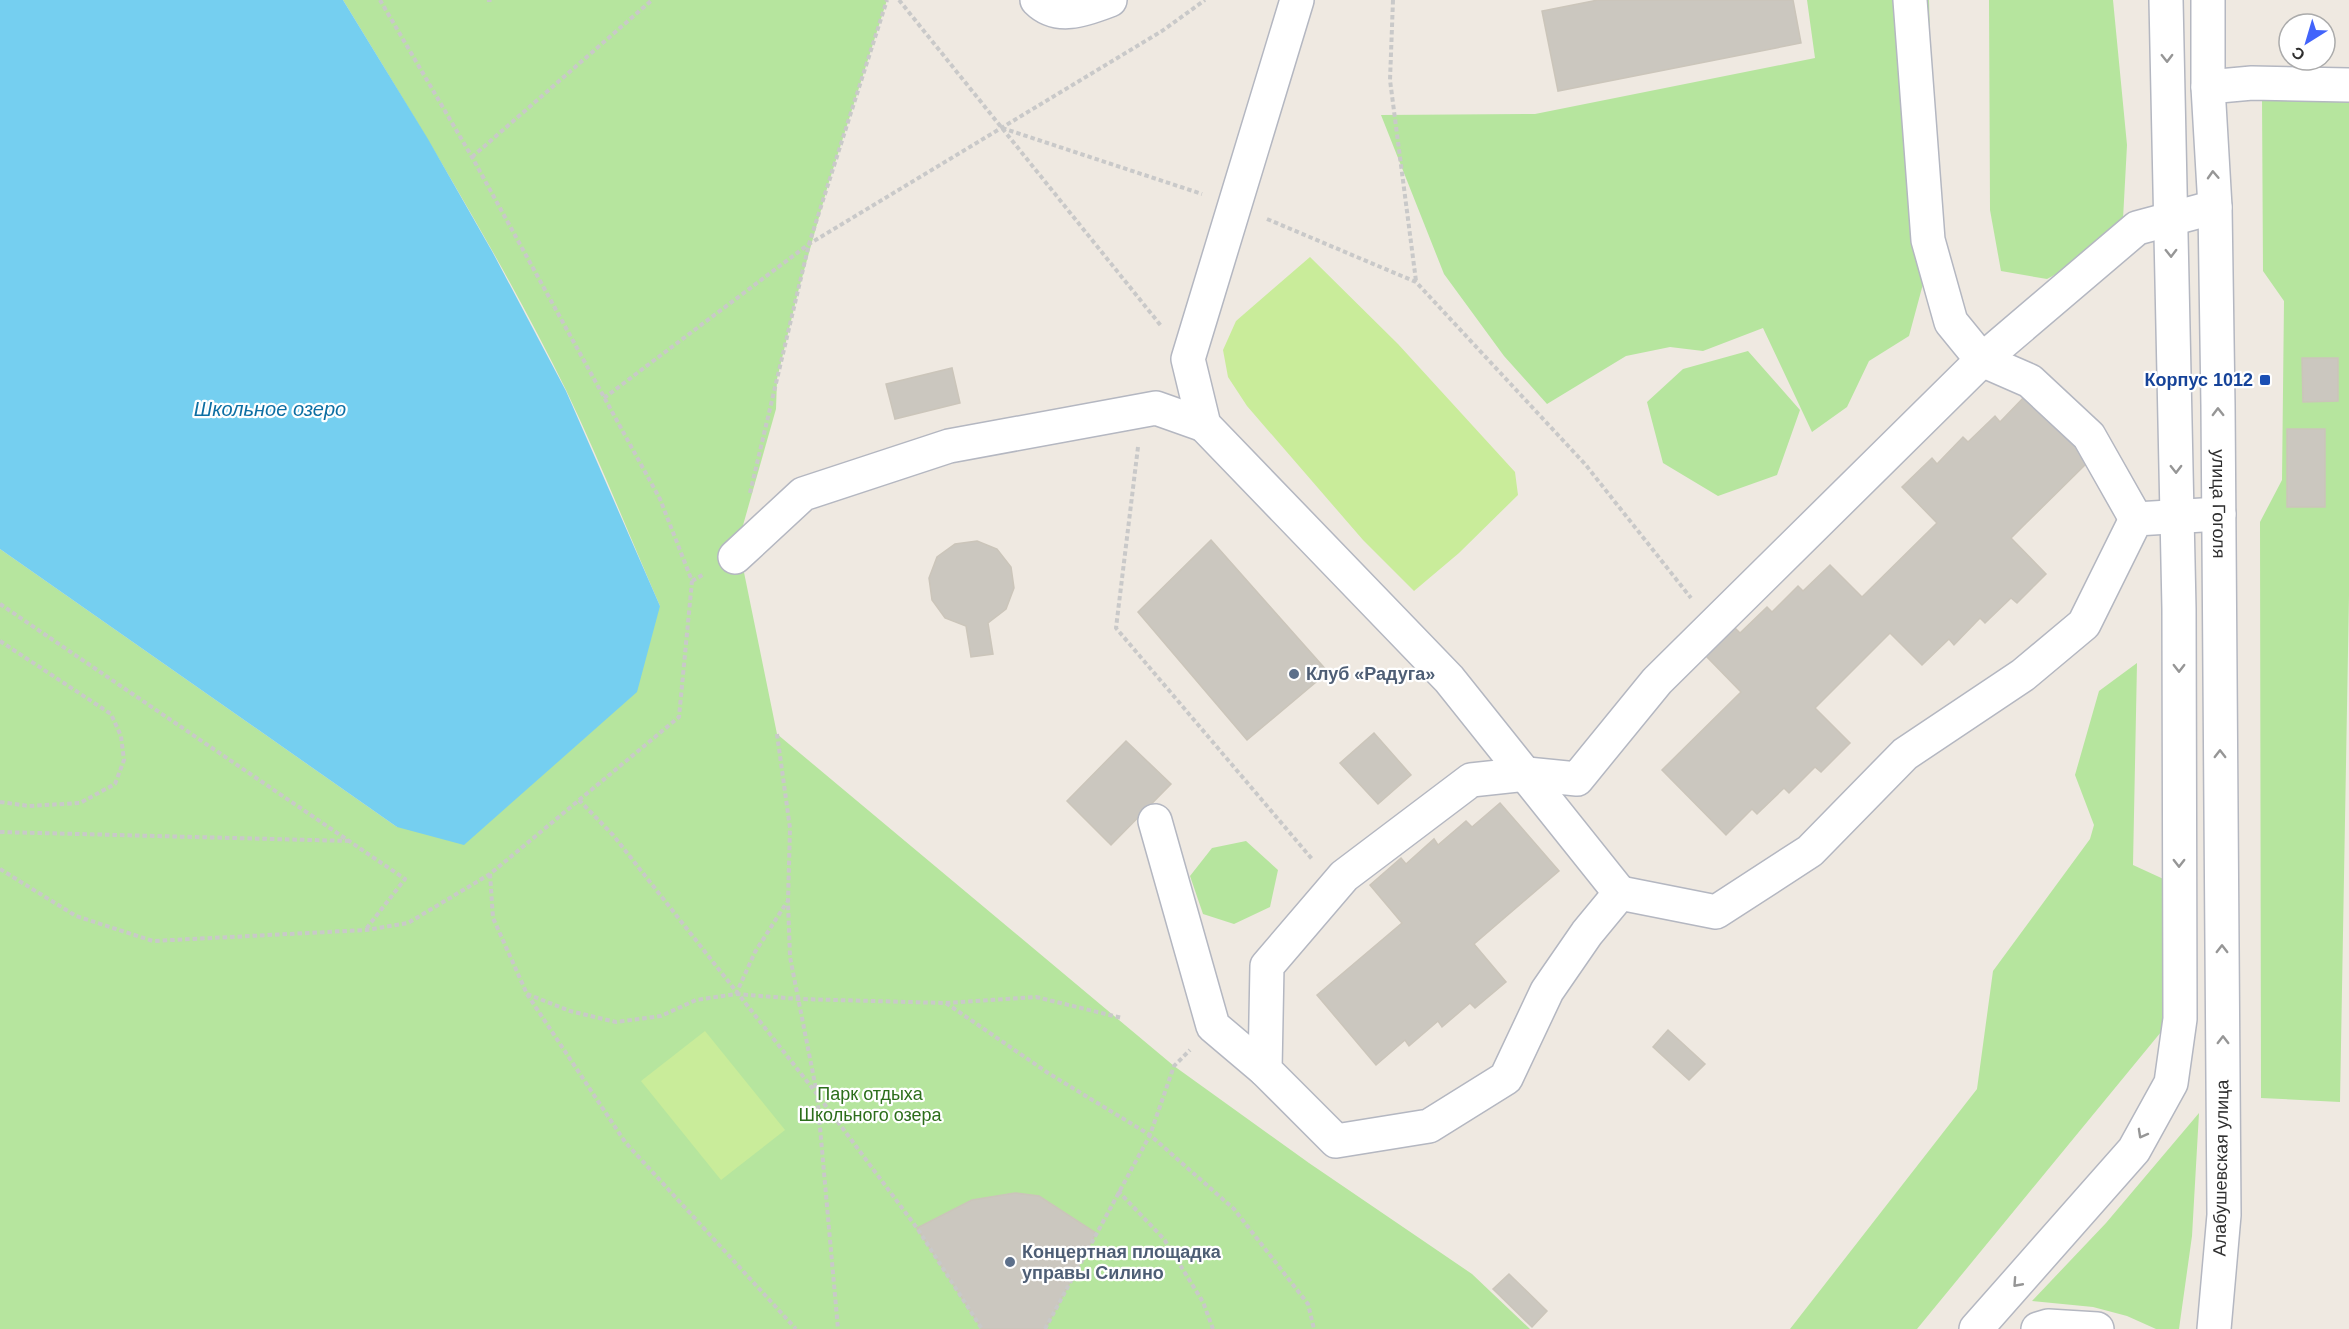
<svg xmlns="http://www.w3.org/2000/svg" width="2349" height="1329" viewBox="0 0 2349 1329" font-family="Helvetica,sans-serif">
  <rect width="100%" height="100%" fill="#efe9e1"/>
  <path fill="#b6e59e" d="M343,0H887L828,185L798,292L777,379L776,409L738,543L777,734L1174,1066L1309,1163L1472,1274L1530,1329H0V549L397,827L660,606C629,535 600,461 566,390C500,256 421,128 343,0Z
    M1807,0H1929L1932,110L1924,202L1923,284L1909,336L1869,361L1847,407L1812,432L1763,328L1703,351L1670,347L1626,356L1547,404L1504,356L1444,274L1381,115L1535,114L1815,58Z
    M1989,0H2113L2127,145L2123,219L2084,259L2047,279L2001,271L1990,210Z
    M2349,95V595L2340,1102L2261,1098L2260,522L2282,480L2284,301L2263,271L2262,98Z
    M1748,351L1800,410L1777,475L1718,496L1663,463L1647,402L1683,369Z
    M2137,663L2133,865L2170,882L2175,979L2161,1032L1917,1329H1790L1977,1089L1993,971L2090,839L2094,825L2075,775L2099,691Z
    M1246,841L1278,870L1270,907L1234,924L1203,914L1190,876L1212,848Z
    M2199,1113L2192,1236L2179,1329H2156L2127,1316L2093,1307L2032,1301L2106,1223Z"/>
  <path fill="#c9ec9a" d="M1310,257L1398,344L1515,472L1518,495L1459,553L1414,591L1363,540L1247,406L1228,377L1223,350L1236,321Z
    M705,1031L785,1130L721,1180L641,1081Z"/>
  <path fill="#75cff0" d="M0,0H343L428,139L493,253L566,391L660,606L637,692L464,845L397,827L0,549Z"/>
  <path fill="#cbc7bf" stroke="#cbc5ba" stroke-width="1.5" d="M1598,0H1793L1801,43L1558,91L1542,11Z
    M2302,358H2338V401L2303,402Z
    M952,368L960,403L895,419L886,384Z
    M2026,395L2090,460L2011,538L2046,574L2017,603L2011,598L1985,623L1980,618L1954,645L1949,639L1922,665L1890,633L1815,708L1850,743L1821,772L1815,767L1789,793L1784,788L1757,814L1752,809L1726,835L1662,770L1741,692L1706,656L1735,628L1740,633L1767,607L1772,612L1798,586L1803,591L1830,565L1862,597L1937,523L1902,487L1932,458L1937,464L1963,437L1968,442L1995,416L2000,422Z
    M2287,429H2325V507H2287Z
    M1211,540L1328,672L1247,740L1138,612Z
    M977,541L997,549L1011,567L1014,588L1006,609L988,623L993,654L971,657L966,626L945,618L932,600L929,578L937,557L955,544Z
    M1374,733L1411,775L1378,804L1340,763Z
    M1126,741L1171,784L1111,845L1067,801Z
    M1500,803L1559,871L1474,944L1506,982L1475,1008L1470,1003L1442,1027L1438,1021L1409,1046L1405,1040L1376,1065L1317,995L1402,923L1370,885L1401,858L1406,864L1434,839L1438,845L1466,821L1472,827Z
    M1668,1030L1705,1064L1689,1080L1653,1047Z
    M1015,1193L1039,1196L1096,1233L1045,1329H982L917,1228L972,1200Z
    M1509,1274L1547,1311L1532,1327L1493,1289Z"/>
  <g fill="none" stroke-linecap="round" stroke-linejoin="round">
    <defs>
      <g id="minor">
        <path d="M1037,0C1058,21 1086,9 1110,0"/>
        <path d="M1297,0L1188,359L1204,425L1449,679L1620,893"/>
        <path d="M1910,0L1928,240L1951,322L1982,360L2030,381L2089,436L2136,519"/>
        <path id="s1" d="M2208,0V87L2215,207L2218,405L2224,1215L2214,1329"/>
        <path d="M2208,87L2252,83L2349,85"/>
        <path d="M2215,207L2137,228L1982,360L1657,681L1577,779L1527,774L1471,780L1344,876L1267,966L1265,1070L1336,1141L1429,1126L1506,1078L1547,991L1587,933L1620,893L1716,912L1810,851L1905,754L2023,675L2084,624L2136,519L2219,514"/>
        <path d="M735,557L803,494L949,446L1156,408L1204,425"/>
        <path d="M1155,821L1213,1026L1265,1070"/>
        <path d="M1976,1329L2134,1150L2171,1083L2180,1019L2179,609L2166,0"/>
        <path d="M2038,1329L2048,1326L2097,1329"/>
      </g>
    </defs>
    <use href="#minor" stroke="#b4b7c1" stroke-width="36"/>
    <path stroke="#c9c9c9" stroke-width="4" stroke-dasharray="4.5 3" stroke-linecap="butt" d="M487,0H492
      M899,0L1162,327
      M1393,0L1390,80L1416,281
      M1002,128L1202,194
      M472,157L652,0
      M1267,219L1416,282L1585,464L1691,598
      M604,398L809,244L1162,31L1205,0
      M1138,447L1116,628L1312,859
      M750,493L809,244L887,0
      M692,581L704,574
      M0,604L405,879L366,929
      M0,641L111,714L121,736L124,760L115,784L80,803L29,806L0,802
      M777,734L790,828L788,902L790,957L817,1094L838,1329
      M579,800L613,835L817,1094L917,1228L982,1329
      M0,832L350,841
      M0,869L76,916L153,941L366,930L408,923L490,874L679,717L692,581L660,499L472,157L380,0
      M490,874L493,918L527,994L625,1142L796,1329
      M527,994L570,1011L616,1022L661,1016L696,1000L736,994L755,952L787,902
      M736,994L799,999L946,1003L1036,997L1122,1018
      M946,1003L1048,1073L1150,1135L1234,1209L1308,1304L1314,1329
      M1118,1191L1164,1239L1203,1302L1213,1329
      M1045,1329L1150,1135L1174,1066L1190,1050"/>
    <use href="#minor" stroke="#fff" stroke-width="33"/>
  </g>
  <defs><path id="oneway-chevron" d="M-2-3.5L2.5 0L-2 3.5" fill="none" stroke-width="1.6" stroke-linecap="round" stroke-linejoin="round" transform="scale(1.5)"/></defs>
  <g stroke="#969696">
    <use href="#oneway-chevron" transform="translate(2167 58) rotate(89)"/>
    <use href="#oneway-chevron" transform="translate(2213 175) rotate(-93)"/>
    <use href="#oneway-chevron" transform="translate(2171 253) rotate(89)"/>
    <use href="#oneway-chevron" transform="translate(2218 412) rotate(-91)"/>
    <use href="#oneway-chevron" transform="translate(2176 469) rotate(89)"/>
    <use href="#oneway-chevron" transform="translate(2179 668) rotate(90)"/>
    <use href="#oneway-chevron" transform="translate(2220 754) rotate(-90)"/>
    <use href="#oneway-chevron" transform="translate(2179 863) rotate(90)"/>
    <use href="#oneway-chevron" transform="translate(2222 949) rotate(-90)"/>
    <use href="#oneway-chevron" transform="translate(2223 1040) rotate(-90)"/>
    <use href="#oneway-chevron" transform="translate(2142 1134) rotate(119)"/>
    <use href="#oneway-chevron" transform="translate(2017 1283) rotate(132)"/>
  </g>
  <rect fill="#1a4fb4" stroke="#fff" stroke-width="2" x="2259" y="374" width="12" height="12" rx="3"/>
  <g fill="#5c6f8a" stroke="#fff" stroke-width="2">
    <circle cx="1294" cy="674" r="6"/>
    <circle cx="1010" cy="1262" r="6"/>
  </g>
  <g text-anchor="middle" stroke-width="4.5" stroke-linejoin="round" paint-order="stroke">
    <g font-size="18" font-weight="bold" fill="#164399" stroke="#fff" text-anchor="end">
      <text x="2253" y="386">Корпус 1012</text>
    </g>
    <g font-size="18" fill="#2e2e2e" stroke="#fff">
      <text dy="6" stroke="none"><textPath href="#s1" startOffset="504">улица Гоголя</textPath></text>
      <text transform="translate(2221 1168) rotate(-89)" y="6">Алабушевская улица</text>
    </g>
    <g font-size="18" font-weight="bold" fill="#4e5e75" stroke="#fff" text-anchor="start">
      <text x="1306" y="680">Клуб «Радуга»</text>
      <text x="1022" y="1258">Концертная площадка<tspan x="1022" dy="21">управы Силино</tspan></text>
    </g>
    <g font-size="18" fill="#2c6e1b" stroke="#fff">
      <text x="870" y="1100">Парк отдыха<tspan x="870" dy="21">Школьного озера</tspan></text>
    </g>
    <g font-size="20" font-style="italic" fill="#0d6fa3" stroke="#fff">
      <text x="270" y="416">Школьное озеро</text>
    </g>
  </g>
  <g transform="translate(2307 42) rotate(217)"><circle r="28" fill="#ffffff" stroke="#ababab" stroke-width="1.5"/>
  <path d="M0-4.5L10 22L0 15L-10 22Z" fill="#4264fb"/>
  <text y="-9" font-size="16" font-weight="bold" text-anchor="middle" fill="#2e2e2e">С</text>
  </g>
</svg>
